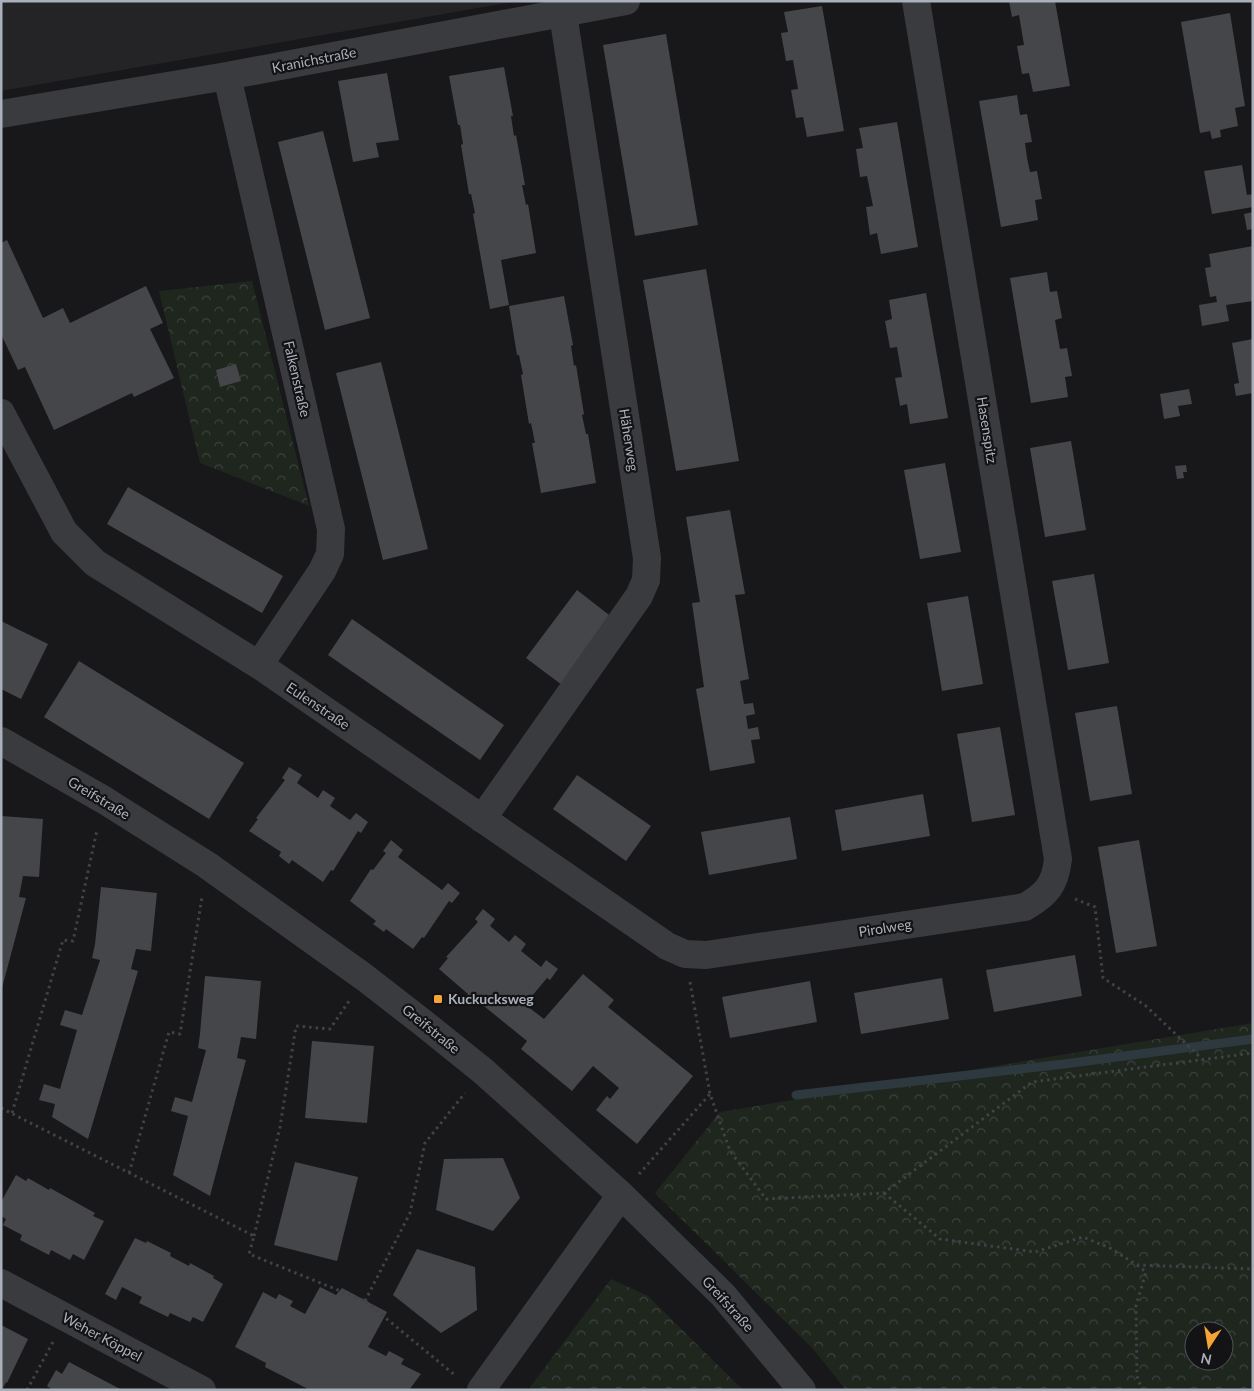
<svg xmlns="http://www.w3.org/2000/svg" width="1254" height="1391" viewBox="0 0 1254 1391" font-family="Lato,sans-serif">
  <defs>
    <pattern id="forest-crowns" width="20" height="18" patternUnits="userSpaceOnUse" patternTransform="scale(1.25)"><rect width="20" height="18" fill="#1e261e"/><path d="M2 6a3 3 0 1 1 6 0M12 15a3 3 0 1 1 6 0" fill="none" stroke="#3c433d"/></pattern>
  </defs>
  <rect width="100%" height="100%" fill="#18181a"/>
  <path fill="#242427" d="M1,1H519L1,91Z"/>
  <path fill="url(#forest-crowns)" fill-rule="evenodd" d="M252,281L309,506L200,463L159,291Z
    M1253,1023V1390H846L814,1350L655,1193L720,1112ZM1194,1331H1224V1361H1194Z
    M611,1279L648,1296L743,1390H528Z"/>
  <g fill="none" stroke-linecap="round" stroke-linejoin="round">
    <path stroke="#2e393f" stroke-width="9" d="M796,1095L1064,1064L1253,1039"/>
  </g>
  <path fill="#44464a" d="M1009,1H1055L1070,86L1033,92L1029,73L1022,74L1017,46L1024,45L1019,15L1012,17Z
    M822,6L844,131L807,137L803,117L796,118L791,90L798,89L793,60L786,61L781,33L788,32L784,12Z
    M1230,13L1245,106L1235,108L1238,126L1220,130L1221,137L1212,139L1210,131L1200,133L1181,22Z
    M666,34L698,225L635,236L603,45Z
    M504,67L513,116H511L514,136L516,135L525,185H522L526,205L528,204L536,253L501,260L509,305L490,309L473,214L475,213L471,194H469L461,145L463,144L460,125H458L449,76Z
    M387,73L399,140L376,143L379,157L353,162L338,81Z
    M1017,95L1020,115L1027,114L1032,142L1025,143L1027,158L1030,172L1037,171L1042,199L1035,200L1038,220L1001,227L979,101Z
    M897,122L918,247L881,254L877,233L870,235L866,207L873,206L867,176L860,177L856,149L863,148L859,128Z
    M323,131L370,318L325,330L278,142Z
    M1242,165L1247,195L1253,194V207L1212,214L1204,171Z
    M1253,212V229L1247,230L1244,214Z
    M7,240L43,318L63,308L70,323L146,286L163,323L150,329L174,378L134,397L132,393L54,430L25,367L18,370L1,334V243Z
    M1253,246V301L1226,305L1229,321L1202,326L1199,305L1217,302L1216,296L1210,297L1205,268L1211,267L1209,254Z
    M706,269L739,461L676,471L643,280Z
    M1047,272L1050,292L1057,291L1062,318L1055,320L1060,349L1067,348L1072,376L1065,377L1068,397L1031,403L1010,278Z
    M926,293L948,418L910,424L907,404L900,406L895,378L902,377L897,347L890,348L885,321L892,319L889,300Z
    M564,296L573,345L571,346L574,366L576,365L584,414L582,415L586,434H588L596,483L541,493L532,443H535L531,423L529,424L521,375L523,374L519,355H517L509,306Z
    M1253,339V393L1236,396L1234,384L1239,383L1232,343Z
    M381,362L428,549L383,560L336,373Z
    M236,364L241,381L220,387L216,370Z
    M1189,389L1192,404L1178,406L1180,416L1164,419L1160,394Z
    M1071,441L1086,530L1045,537L1030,448Z
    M945,463L961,552L920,559L904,470Z
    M1186,465L1187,472H1183L1184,478L1177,479L1175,466Z
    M128,487L283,576L262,613L107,524Z
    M730,510L745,594L735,595L749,679L740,681L744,704L753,703L755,714L746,716L748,729L758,727L760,739L751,740L755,763L710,771L696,689L704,687L692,603L700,602L686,517Z
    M1094,574L1109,663L1068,670L1052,581Z
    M577,590L613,618L562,685L526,658Z
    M968,596L983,684L942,691L927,603Z
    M352,619L504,725L480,760L328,655Z
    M1,621L48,644L21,699L1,689Z
    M79,661L244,763L209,819L44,717Z
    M1117,706L1132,794L1090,801L1075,713Z
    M1000,727L1015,815L972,822L957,734Z
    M289,767L302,775L297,783L318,798L323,790L335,798L330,806L350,820L356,813L368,822L361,833L358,831L333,871L331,870L323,882L292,860L289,864L279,856L281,852L249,831L258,819L256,818L285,780L282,778Z
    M577,775L651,826L626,861L553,809Z
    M923,794L930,836L842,851L835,810Z
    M1,816L43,819L39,877L23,876L19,897L26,898L2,988Z
    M790,817L797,859L709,875L701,832Z
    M391,840L403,850L398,857L442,890L448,883L460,893L452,903L449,901L424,938L422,937L413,949L386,929L384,932L373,924L376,921L350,901L371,869L373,870L386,853L383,851Z
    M1139,840L1157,946L1116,953L1098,847Z
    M101,887L157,893L151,951L136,949L131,969L138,971L88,1139L52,1117L55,1104L39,1100L44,1084L60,1089L77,1030L60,1025L65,1010L82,1015L100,960L92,958L95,944Z
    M483,909L495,919L490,926L509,942L515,935L526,944L521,951L541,967L546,960L558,969L550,980L547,978L532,996L534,997L527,1006L544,1019L583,974L614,1000L608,1007L693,1076L637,1144L596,1110L607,1096L610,1099L619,1088L593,1066L572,1091L521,1049L527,1041L479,1002L476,1005L466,998L468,994L439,969L448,958L446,957L478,922L475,919Z
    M1075,955L1082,996L994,1012L986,970Z
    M205,976L261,981L256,1039L241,1037L237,1058L246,1060L210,1196L173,1175L188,1116L171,1111L175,1097L192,1102L206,1050L198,1048L200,1034Z
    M942,978L949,1019L861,1034L854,993Z
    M810,981L817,1022L730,1038L722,997Z
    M312,1041L374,1046L367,1123L305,1118Z
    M503,1158L520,1198L493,1231L436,1210L444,1159Z
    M295,1162L358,1177L337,1261L274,1245Z
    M16,1175L26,1181L28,1178L49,1190L50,1188L95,1213L93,1216L104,1221L84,1260L73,1254L70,1260L51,1250L49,1255L20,1240L22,1235L3,1225L6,1219L1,1216V1202Z
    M135,1238L146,1243L147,1241L171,1253L170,1256L189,1266L190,1263L214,1276L213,1278L223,1284L203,1322L193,1317L190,1322L170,1313L168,1317L139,1303L142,1297L122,1287L116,1300L105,1294Z
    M417,1249L475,1267L477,1310L441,1333L393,1295Z
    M320,1287L336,1295L342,1288L387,1312L368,1347L386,1356L389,1351L404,1359L401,1364L421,1374L409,1390H310L265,1367L266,1363L235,1347L263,1292L276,1299L279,1294L293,1301L290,1306L305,1314Z
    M1,1325L28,1339L7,1383L6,1382L2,1390Z
    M69,1362L122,1390H53L47,1386L56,1370L62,1374Z"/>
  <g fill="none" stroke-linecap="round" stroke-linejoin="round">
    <path stroke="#3f4246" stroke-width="3" stroke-dasharray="2.5 4" stroke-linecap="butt" d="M1075,899L1095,907L1103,978L1146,1006L1203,1060
      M690,982L710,1094L730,1151L766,1199L884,1193L1032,1082L1253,1053
      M1,1108L254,1236L249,1254L365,1301L456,1376
      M12,1113L63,940L73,941L97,830
      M129,1173L169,1032L180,1034L202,897
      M639,1174L710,1094
      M884,1193L940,1239L1035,1252L1083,1237L1110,1248L1137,1265L1253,1269
      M254,1236L280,1127L296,1026L330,1029L349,1001
      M1137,1265L1146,1272L1136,1306L1137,1376L1142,1390
      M365,1301L410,1213L425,1143L465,1093
      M27,1390L53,1342"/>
    <path stroke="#393b3f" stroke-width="28" d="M227,76L331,529L330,554L322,571L259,665
      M1,114L227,76L626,1
      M1,413L64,532L95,563L259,665L667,946L685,954L706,955L1025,907C1047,894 1055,885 1058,859L916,1
      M1,741L104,800L207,865L364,977L422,1022L483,1071L621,1195L723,1295L802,1390
      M482,819L639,596L646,580L647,558L563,14
      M1,1283L202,1390
      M481,1390L621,1195"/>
  </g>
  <rect fill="#f6a534" stroke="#131315" stroke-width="2" x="433" y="994" width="10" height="10" rx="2.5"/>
  <g text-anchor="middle" stroke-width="4.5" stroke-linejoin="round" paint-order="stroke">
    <g font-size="14" fill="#aab0ba" stroke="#131315">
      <text transform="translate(314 60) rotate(-11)" y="5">Kranichstraße</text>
      <text transform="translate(297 379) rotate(77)" y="5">Falkenstraße</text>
      <text transform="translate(987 430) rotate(81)" y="5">Hasenspitz</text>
      <text transform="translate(629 440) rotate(81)" y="5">Häherweg</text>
      <text transform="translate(318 706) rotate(34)" y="5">Eulenstraße</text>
      <text transform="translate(99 798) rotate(31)" y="5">Greifstraße</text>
      <text transform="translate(885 928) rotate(-9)" y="5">Pirolweg</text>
      <text transform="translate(431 1029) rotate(39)" y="5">Greifstraße</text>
      <text transform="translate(728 1304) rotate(48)" y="5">Greifstraße</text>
      <text transform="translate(102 1337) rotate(28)" y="5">Weher Köppel</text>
    </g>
    <g font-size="14" font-weight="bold" fill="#aab0ba" stroke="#131315" text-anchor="start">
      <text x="448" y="1004">Kuckucksweg</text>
    </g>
  </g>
  <rect width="1254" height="1391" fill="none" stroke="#aab0ba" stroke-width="5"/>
  <g transform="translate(1209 1346) rotate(192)"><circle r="24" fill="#131315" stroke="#4f5257"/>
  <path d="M0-4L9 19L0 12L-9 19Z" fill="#f6a534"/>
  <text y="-8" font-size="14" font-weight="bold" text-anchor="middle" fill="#aab0ba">N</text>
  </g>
</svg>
